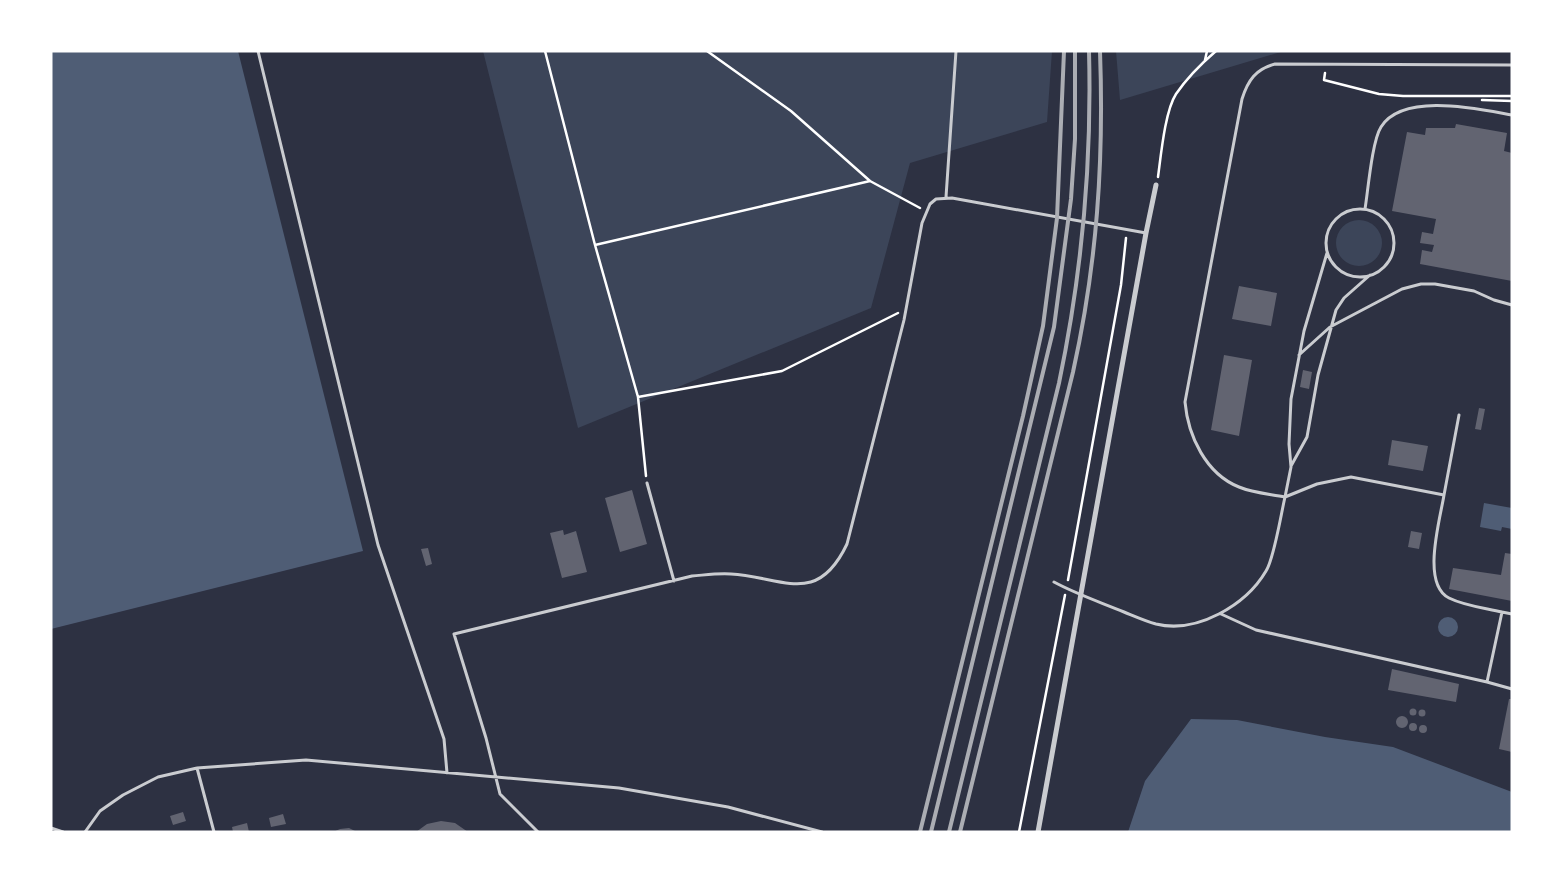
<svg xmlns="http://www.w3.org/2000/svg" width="1563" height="883" viewBox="0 0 1563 883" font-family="Mulish,sans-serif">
  <rect width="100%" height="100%" fill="#2d3142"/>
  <path fill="#3c4559" d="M483,51H1052L1047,122L910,163L871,308L578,428Z
    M1116,51H1284L1120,100Z
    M1336 243a23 23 0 1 1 46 0a23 23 0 1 1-46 0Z"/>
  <path fill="#4f5d75" d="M51,51H238L363,551L51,629Z
    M1484,503L1512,508V529L1502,527L1501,531L1480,527Z
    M1438 627a10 10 0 1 1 20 0a10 10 0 1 1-20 0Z
    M1191,719L1237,720L1325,737L1393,747L1512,792V832H1128L1145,781Z"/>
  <path fill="#626471" d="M1456,124L1507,133L1504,151L1512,153V281L1420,264L1422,250L1432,252L1434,245L1420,243L1422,232L1433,234L1436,219L1392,211L1407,132L1425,135L1426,128H1455Z
    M1239,286L1277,293L1271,326L1232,319Z
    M1224,355L1252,360L1239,436L1211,430Z
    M1303,370L1312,372L1309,389L1300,387Z
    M1479,408L1485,409L1481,430L1475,429Z
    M1392,440L1428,446L1423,471L1388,465Z
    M632,490L647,544L620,552L605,498Z
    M563,530L564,535L576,531L587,572L562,578L550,533Z
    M1411,531L1422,533L1419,549L1408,547Z
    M428,548L432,564L426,566L421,549Z
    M1505,553L1512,554V601L1449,589L1453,568L1501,575Z
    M1392,669L1459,684L1456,702L1388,690Z
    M1509,699H1512V752L1499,749Z
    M1409.5 712a3.5 3.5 0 1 1 7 0a3.5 3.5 0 1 1-7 0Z
    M1418.5 713a3.5 3.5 0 1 1 7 0a3.5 3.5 0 1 1-7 0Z
    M1396 722a6 6 0 1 1 12 0a6 6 0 1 1-12 0Z
    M1409 727a4 4 0 1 1 8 0a4 4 0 1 1-8 0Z
    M1419 729a4 4 0 1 1 8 0a4 4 0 1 1-8 0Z
    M183,812L186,821L173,825L170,816Z
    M283,814L286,824L271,827L269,818Z
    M441,821L455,823L468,832H416L427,824Z
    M247,823L249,832H233L232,827Z
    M349,828L357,832H333L340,829Z"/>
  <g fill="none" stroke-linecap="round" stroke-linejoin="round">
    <path stroke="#fff" stroke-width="2.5" d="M545,51L595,245L638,397L782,371L898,313
      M707,51L791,111L870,181L920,208
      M1205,60L1207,51
      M1325,73L1324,80L1379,94L1403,96H1512
      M1482,100L1512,101
      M1158,177C1161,155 1165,111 1176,94C1187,78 1202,63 1216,51
      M595,245L870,181
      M638,397L646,476
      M1068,580L1121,285L1126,238
      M1019,832L1065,595"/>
    <path stroke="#caccd0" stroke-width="3" d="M258,51L378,545L444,739L447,773
      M946,197L956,51
      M1365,209C1368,191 1372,141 1381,127C1403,92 1478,109 1512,115
      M1326 243a34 34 0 1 1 68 0a34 34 0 1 1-68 0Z
      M1327,253L1304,331L1291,399L1289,444L1291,467L1285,497C1270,494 1253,493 1239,487C1206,474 1188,436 1185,402L1242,99C1248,80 1256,69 1275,64L1512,65
      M1299,355L1330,327L1402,289L1421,284H1435L1474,291L1494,300L1512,305
      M1291,466L1307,437L1318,375L1336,310L1344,298L1370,275
      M647,483L674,581
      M1444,495L1459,415
      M1054,582C1076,594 1100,602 1124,612C1134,616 1145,621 1156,624C1197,634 1246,605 1266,571C1274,559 1281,514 1285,497L1317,484L1351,477L1444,495C1440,520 1421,584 1449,598C1465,606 1485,608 1502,612L1487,682L1256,630L1221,614
      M1502,612L1512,614
      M1487,682L1512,689
      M197,768L214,832
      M51,828L63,832
      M85,832L100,811L123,795L158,777L197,768L306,760L619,788L728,807L822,832
      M538,832L500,794L486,738L454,634L692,576C705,575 718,573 731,574C783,577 817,607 847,544L904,320L922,223L930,204L936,199L952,198L1146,233"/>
    <path stroke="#caccd0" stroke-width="5" d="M1038,832L1146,233L1156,185"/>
    <path stroke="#abadb3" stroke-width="4" d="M920,832L1023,416L1043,326L1057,218L1064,51
      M931,832L1054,327L1071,199L1075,139V51
      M949,832L1059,383C1082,273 1092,163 1089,51
      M960,832L1073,372C1097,264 1104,162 1100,51"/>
  </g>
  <rect width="1563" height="883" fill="none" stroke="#ffffff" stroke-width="105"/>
</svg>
